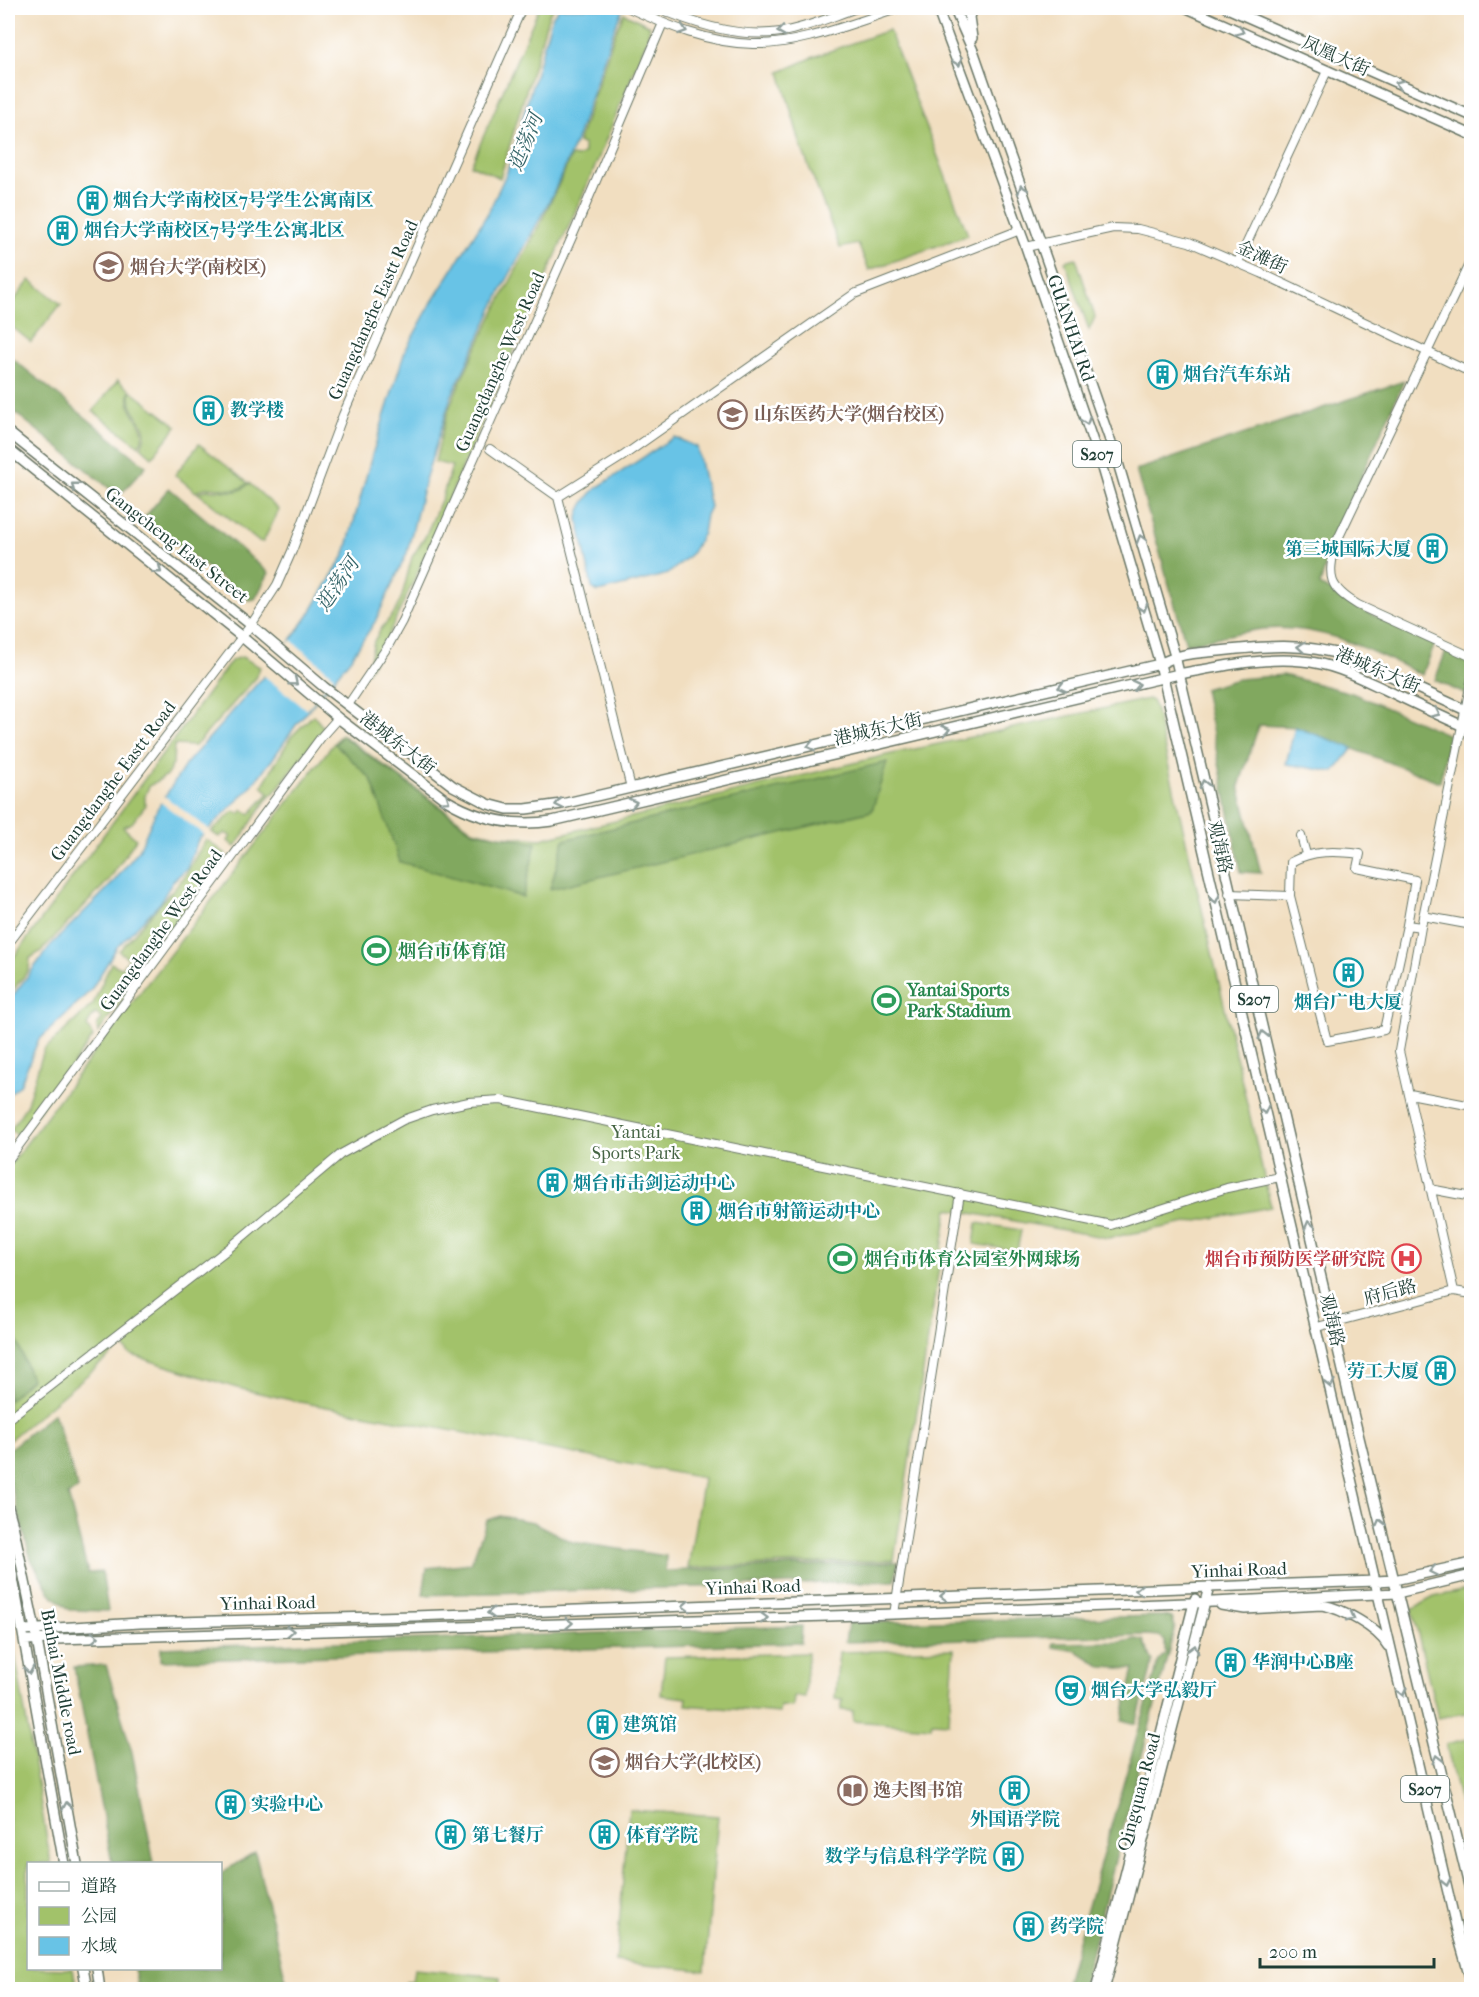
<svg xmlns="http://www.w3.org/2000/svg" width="1479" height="1997" viewBox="0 0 1479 1997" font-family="'IM FELL French Canon','Noto Serif SC',serif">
  <rect width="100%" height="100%" fill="#fff"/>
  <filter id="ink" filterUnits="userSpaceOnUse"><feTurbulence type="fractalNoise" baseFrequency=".0167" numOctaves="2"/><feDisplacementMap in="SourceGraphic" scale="12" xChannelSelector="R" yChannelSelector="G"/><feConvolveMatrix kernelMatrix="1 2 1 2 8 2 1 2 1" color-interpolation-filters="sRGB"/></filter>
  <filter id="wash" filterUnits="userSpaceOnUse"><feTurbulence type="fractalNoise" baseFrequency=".008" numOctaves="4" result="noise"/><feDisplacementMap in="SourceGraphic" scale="24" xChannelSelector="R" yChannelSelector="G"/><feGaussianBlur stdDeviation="1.35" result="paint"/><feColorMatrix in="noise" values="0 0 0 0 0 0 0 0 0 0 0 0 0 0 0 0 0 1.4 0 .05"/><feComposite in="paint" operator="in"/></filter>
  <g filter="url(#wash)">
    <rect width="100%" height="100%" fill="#f1dec0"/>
    <path fill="#a2c26a" stroke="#60804f" stroke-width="1.5" d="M539,8H554L549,14L500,178L471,165Z
      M624,13L650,26L647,39L594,169L471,447L417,574L384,644L367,673L374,641L381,629L395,612L402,596L412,557L425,537L442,498L452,466L435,462C440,440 445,417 454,396C489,314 537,239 571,156L578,157L584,153V145L578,142L615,33Z
      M889,30L968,235L869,270L858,244L840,248L801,146L780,72L816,56Z
      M1076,258L1095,317L1089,330L1065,261Z
      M30,280L61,304L31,342L8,324V308Z
      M118,380L130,390C122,417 153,422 139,446L93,411Z
      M131,391L177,426L152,457L141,447C155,421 125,417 131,391Z
      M199,444L248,483C232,499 213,479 196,492L175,475Z
      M249,483L279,510L263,542L258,541L198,493C215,483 235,501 249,483Z
      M242,657L260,667L256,678L195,746L174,745L173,764L167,775L149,786L145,796V806L132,823L123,827L136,839L109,880L40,952L30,958L29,970L8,996V965L232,660Z
      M1148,699L1152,701L1155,707L1271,1207L1108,1238L948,1209L894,1560L688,1568L703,1478L300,1402L237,1388L129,1354L123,1345L8,1441V1168L104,1039L341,734L473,830L500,836L541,839L887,755Z
      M313,715L324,728L274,793L270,795C257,812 248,829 235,847L228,841L231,836L225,833L219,837L211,832L234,811L239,814L243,810L250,814L269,793L262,786L291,737Z
      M206,839L226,854L165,939L156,932L152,936L150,944L156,951L98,1033L97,1025L102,1019L95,1013L87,1025L93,1037L20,1136L10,1130L26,1106L44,1050L93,1004L111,963L121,968L129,959L119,951L184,877Z
      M977,1223L1021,1230L1017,1251L974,1244Z
      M1471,1589V1712L1438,1718L1412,1609L1434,1597Z
      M8,1614L51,1863L28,1864V1968L73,1969L77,1989H8Z
      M954,1649L949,1723L932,1722L931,1727L853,1721V1711L841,1710L843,1700L835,1699L839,1652Z
      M808,1653L805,1697L794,1696L793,1707L780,1706L779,1713L686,1705L687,1698L661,1695L665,1657Z
      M1471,1738H1472L1471,1849L1446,1744Z
      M629,1810L718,1816L705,1971L616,1962Z
      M414,1969L500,1977L499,1989H405L406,1982H412Z"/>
    <path fill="#81a85e" stroke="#507249" stroke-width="1.5" d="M8,355L146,466L119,496L8,407Z
      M1404,381L1332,542L1320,585L1356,607L1435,644L1422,675C1372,651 1321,623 1263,629C1238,632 1212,639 1186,644L1136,470Z
      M169,488L269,573L255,599L248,600L144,518Z
      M1446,651L1471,662V697L1435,680Z
      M1283,675L1352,693L1447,734L1449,737L1440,782L1296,727L1259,725L1239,786L1261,873L1241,872L1204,689L1238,679Z
      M342,736L472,831L536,843L523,897L400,862L371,779L335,744Z
      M887,762L872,811L550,889L564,840Z
      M8,1316L31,1379L8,1401Z
      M54,1413L78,1489L68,1495L88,1573L102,1572L108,1611L70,1610L50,1593L31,1559L8,1475V1450Z
      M500,1516L533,1522L572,1542L666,1556L665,1571L898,1562L895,1581L423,1595L427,1568L471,1563L487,1520Z
      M1164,1616L1172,1618L1175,1627L1082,1989H1064L1159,1660L1165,1654V1640L1159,1636L1148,1635L845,1642L848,1623Z
      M802,1626L801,1643L161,1661V1648Z
      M1136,1639L1143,1640L1153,1662L1136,1724L1122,1720L1134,1669L1102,1667L1077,1651L1053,1647V1643L1121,1642Z
      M106,1665L132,1752L154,1863H112L74,1667Z
      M255,1852L288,1989H138L134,1969L220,1968L221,1873Z"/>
    <path fill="#68c3e6" stroke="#44808d" stroke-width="1.5" d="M559,8H623L613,32L576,141L552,196L502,289L451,397L425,480L407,553L375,622L351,658L296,725L272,760L248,790L198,840L187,868L172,882L160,903L117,947L91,990L38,1041L20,1085L8,1095V1002L51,945L111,885L139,850L157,809L186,764L271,668L308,616L345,554L372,455L405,351L432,302L488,213L507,172L552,17Z
      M674,437L697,447L710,507L706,515L703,533L691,554L668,574L598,592L592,588L578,519C579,507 589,494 598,487Z
      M1295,727L1353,748L1334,772L1286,764Z"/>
    <path fill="#f1dec0" d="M291,640L334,676L307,710L263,675Z
      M163,795L211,831L206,836L159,801Z"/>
  </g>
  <g filter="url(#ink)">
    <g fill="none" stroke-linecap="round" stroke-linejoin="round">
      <defs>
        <path id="minor" d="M629,8C668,26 709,43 753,44C799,46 857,21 901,8
          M658,8C694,24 740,38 781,32C807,28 833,16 857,8
          M1026,247L1113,228L1138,229L1189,242L1261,273L1472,373
          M1472,258L1335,545C1328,578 1328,587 1358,605L1472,657
          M1238,262L1327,71
          M490,449L558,497L623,456L854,294L1020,230
          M558,497L631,788
          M348,705L388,646L402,621L576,228L663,23
          M1301,836L1306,854
          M1229,894L1290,896L1327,1041L1384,1030L1407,925L1421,927
          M1290,896L1291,862C1313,850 1335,851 1360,854L1357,868L1415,880L1407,925
          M1423,916L1472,925
          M8,944L251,625L277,585L292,551L343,415L522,8
          M1410,1094L1472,1106
          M8,1160L322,736L338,718
          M1430,1189L1472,1197
          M1454,1291L1399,1051L1421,927L1472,677
          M1317,1327L1454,1291L1472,1294
          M8,1419L228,1249L341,1154L403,1120L432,1110L469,1102L501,1100L1111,1225L1227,1188L1280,1177
          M894,1614L960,1193"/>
        <path id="major" d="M937,8L1026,247L1102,468L1160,664L1458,1935L1472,1984
          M954,8L974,53L1118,463L1175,656L1352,1409L1472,1898
          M972,8L969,17L972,38
          M1187,8L1472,135
          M1227,8L1472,116
          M8,432L251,625L324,687L453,786L488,804L507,809H526L562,804L1160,664C1179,653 1197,653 1219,651C1265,646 1303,642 1349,657L1472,713
          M8,449L242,637L338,718L446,800C479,820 513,827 552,821L1179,674C1219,667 1261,657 1302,661C1331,663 1358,677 1384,689C1413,703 1442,717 1472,730
          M8,1507L13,1525L35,1629L77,1864
          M8,1550L64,1864
          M1221,1605L1245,1609L1322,1605C1341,1608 1378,1628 1388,1646
          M22,1630L140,1623L414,1616L1376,1581L1394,1580L1472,1563
          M24,1640L894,1614L1213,1602L1397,1593L1472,1575
          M83,1968L87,1990
          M97,1968L100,1990
          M1096,1990L1195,1599
          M1104,1990L1209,1587"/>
      </defs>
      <use href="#minor" stroke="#687565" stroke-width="10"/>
      <use href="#major" stroke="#687565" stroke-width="12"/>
      <use href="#minor" stroke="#fff" stroke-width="8"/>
      <use href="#major" stroke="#fff" stroke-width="9"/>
    </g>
    <defs><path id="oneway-chevron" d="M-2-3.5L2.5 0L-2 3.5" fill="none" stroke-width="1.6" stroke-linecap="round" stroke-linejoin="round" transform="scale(1.5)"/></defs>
    <g stroke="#8f9e9a">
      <use href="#oneway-chevron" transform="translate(683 30) rotate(19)"/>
      <use href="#oneway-chevron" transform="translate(781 31) rotate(171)"/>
      <use href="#oneway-chevron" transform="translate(1240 31) rotate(24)"/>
      <use href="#oneway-chevron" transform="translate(958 62) rotate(70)"/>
      <use href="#oneway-chevron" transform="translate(1399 84) rotate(-156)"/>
      <use href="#oneway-chevron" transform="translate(1022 189) rotate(-110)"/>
      <use href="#oneway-chevron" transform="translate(1086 421) rotate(71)"/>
      <use href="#oneway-chevron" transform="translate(75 486) rotate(-142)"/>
      <use href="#oneway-chevron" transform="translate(1141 539) rotate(-106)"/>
      <use href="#oneway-chevron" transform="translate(158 570) rotate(38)"/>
      <use href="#oneway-chevron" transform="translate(1143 608) rotate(73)"/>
      <use href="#oneway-chevron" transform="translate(1301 647) rotate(-175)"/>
      <use href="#oneway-chevron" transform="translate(294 682) rotate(39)"/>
      <use href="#oneway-chevron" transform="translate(1136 685) rotate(-13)"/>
      <use href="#oneway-chevron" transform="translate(1062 687) rotate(167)"/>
      <use href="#oneway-chevron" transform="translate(1436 713) rotate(25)"/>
      <use href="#oneway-chevron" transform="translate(946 730) rotate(-13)"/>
      <use href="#oneway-chevron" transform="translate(811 746) rotate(167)"/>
      <use href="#oneway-chevron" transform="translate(1204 784) rotate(-103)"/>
      <use href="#oneway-chevron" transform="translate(446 800) rotate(34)"/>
      <use href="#oneway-chevron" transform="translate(633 803) rotate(-13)"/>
      <use href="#oneway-chevron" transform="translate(559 804) rotate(168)"/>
      <use href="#oneway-chevron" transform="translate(1215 899) rotate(77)"/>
      <use href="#oneway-chevron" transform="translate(1263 1035) rotate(-103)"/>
      <use href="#oneway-chevron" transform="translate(1264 1110) rotate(76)"/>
      <use href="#oneway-chevron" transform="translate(1309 1225) rotate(-104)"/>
      <use href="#oneway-chevron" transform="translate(1330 1384) rotate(77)"/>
      <use href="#oneway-chevron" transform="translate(1380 1523) rotate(-104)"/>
      <use href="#oneway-chevron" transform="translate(1433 1571) rotate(168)"/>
      <use href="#oneway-chevron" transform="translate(1139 1590) rotate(178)"/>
      <use href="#oneway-chevron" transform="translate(944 1596) rotate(178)"/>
      <use href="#oneway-chevron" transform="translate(686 1606) rotate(178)"/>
      <use href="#oneway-chevron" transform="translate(491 1613) rotate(178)"/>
      <use href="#oneway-chevron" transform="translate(1351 1617) rotate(28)"/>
      <use href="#oneway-chevron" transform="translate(764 1618) rotate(-2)"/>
      <use href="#oneway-chevron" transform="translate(569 1623) rotate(-2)"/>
      <use href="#oneway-chevron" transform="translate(290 1631) rotate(-2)"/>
      <use href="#oneway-chevron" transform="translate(95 1637) rotate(-2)"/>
      <use href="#oneway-chevron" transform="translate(1194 1649) rotate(-75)"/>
      <use href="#oneway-chevron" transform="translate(29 1670) rotate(80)"/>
      <use href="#oneway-chevron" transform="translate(1402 1692) rotate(77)"/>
      <use href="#oneway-chevron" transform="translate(1437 1759) rotate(-104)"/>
      <use href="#oneway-chevron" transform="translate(67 1806) rotate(-100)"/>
      <use href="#oneway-chevron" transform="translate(1446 1882) rotate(77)"/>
    </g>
  </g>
  <defs>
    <symbol id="building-ring" viewBox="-11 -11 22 22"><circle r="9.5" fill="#fff" stroke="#0f9aa8" stroke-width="1.5"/><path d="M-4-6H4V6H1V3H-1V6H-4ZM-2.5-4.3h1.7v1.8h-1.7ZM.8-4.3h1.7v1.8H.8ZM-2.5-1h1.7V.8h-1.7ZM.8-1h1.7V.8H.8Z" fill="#0f9aa8"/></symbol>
    <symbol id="university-ring" viewBox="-11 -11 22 22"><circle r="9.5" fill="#fff" stroke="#8d6e63" stroke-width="1.5"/><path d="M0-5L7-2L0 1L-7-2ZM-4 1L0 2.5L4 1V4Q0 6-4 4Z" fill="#8d6e63"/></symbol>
    <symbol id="stadium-ring" viewBox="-11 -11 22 22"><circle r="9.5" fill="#fff" stroke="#2e9e5b" stroke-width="1.5"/><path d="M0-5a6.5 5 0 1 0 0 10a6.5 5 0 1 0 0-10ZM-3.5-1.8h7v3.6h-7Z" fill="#2e9e5b"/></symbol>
    <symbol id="hospital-ring" viewBox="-11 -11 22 22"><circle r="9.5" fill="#fff" stroke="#e0444e" stroke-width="1.5"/><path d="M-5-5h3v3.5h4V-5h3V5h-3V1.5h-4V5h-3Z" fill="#e0444e"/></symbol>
    <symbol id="theatre-ring" viewBox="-11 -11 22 22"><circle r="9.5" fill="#fff" stroke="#0f9aa8" stroke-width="1.5"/><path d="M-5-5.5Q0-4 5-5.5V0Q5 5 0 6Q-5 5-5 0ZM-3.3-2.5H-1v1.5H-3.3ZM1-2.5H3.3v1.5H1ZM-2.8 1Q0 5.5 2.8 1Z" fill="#0f9aa8"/></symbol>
    <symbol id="library-ring" viewBox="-11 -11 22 22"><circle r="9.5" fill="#fff" stroke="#8d6e63" stroke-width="1.5"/><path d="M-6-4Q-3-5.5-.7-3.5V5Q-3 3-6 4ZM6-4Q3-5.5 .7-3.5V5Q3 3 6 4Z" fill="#8d6e63"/></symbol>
  </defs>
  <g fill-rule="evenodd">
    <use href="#building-ring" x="76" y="184" width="33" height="33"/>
    <use href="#building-ring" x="46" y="214" width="33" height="33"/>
    <use href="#university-ring" x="92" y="250" width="33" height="33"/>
    <use href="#building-ring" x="1146" y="358" width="33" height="33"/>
    <use href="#building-ring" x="192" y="394" width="33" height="33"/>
    <use href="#university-ring" x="716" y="398" width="33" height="33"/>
    <use href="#building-ring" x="1416" y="532" width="33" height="33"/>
    <use href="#stadium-ring" x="360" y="934" width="33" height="33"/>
    <use href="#building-ring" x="1332" y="956" width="33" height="33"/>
    <use href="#stadium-ring" x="870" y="984" width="33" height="33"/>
    <use href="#building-ring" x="536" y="1166" width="33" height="33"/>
    <use href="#building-ring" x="680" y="1194" width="33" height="33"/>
    <use href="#stadium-ring" x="826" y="1242" width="33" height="33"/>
    <use href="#hospital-ring" x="1390" y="1242" width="33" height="33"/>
    <use href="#building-ring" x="1424" y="1354" width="33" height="33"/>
    <use href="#building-ring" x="1214" y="1646" width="33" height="33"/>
    <use href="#theatre-ring" x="1054" y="1674" width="33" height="33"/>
    <use href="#building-ring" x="586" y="1708" width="33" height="33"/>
    <use href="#university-ring" x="588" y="1746" width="33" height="33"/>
    <use href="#library-ring" x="836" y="1774" width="33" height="33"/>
    <use href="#building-ring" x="998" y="1774" width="33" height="33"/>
    <use href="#building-ring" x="214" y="1788" width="33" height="33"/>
    <use href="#building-ring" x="434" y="1818" width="33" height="33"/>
    <use href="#building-ring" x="588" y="1818" width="33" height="33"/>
    <use href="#building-ring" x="992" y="1840" width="33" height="33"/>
    <use href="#building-ring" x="1012" y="1910" width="33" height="33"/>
  </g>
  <g text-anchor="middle" stroke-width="5" stroke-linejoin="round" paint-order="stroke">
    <g fill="#fff" stroke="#627771" stroke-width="1.5">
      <rect x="1073" y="441" width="48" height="26" rx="4.5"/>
      <rect x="1230" y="986" width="48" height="26" rx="4.5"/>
      <rect x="1401" y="1776" width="48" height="26" rx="4.5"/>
    </g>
    <g font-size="16" font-weight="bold" fill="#1f3d34">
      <text x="1097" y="460">S207</text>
      <text x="1254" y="1005">S207</text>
      <text x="1425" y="1795">S207</text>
    </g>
    <g font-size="18" fill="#1f3d34" stroke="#fff">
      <text transform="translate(1336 56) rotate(24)" y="6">凤凰大街</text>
      <text transform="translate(1262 257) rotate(25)" y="6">金滩街</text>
      <text transform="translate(373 310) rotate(-66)" y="6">Guangdanghe Eastt Road</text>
      <text transform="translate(1071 328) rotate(71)" y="6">GUANHAI Rd</text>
      <text transform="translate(500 362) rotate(-66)" y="6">Guangdanghe West Road</text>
      <text transform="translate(177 545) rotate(38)" y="6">Gangcheng East Street</text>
      <text transform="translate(1378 670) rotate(23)" y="6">港城东大街</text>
      <text transform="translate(878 729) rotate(-13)" y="6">港城东大街</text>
      <text transform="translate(398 743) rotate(38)" y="6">港城东大街</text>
      <text transform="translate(113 781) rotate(-53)" y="6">Guangdanghe Eastt Road</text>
      <text transform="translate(1220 847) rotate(77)" y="6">观海路</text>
      <text transform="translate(161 930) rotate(-54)" y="6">Guangdanghe West Road</text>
      <text transform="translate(1390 1292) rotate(-15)" y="6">府后路</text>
      <text transform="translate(1332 1320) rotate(77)" y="6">观海路</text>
      <text transform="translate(1239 1570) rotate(-2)" y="6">Yinhai Road</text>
      <text transform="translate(753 1587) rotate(-2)" y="6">Yinhai Road</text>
      <text transform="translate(268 1603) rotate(-1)" y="6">Yinhai Road</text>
      <text transform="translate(61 1682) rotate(79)" y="6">Binhai Middle road</text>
      <text transform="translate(1139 1792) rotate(-75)" y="6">Qingquan Road</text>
    </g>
    <g font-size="18" font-weight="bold" fill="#0d838f" stroke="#fff" text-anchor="start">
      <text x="113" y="206">烟台大学南校区7号学生公寓南区</text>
      <text x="84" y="236">烟台大学南校区7号学生公寓北区</text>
      <text x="1183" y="380">烟台汽车东站</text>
      <text x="230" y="416">教学楼</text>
      <text x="1411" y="555" text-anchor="end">第三城国际大厦</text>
      <text x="1348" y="1008" text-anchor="middle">烟台广电大厦</text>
      <text x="573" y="1189">烟台市击剑运动中心</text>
      <text x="718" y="1217">烟台市射箭运动中心</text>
      <text x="1419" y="1377" text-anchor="end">劳工大厦</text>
      <text x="1252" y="1668">华润中心B座</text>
      <text x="1091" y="1696">烟台大学弘毅厅</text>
      <text x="623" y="1730">建筑馆</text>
      <text x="251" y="1810">实验中心</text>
      <text x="1015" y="1825" text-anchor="middle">外国语学院</text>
      <text x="472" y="1841">第七餐厅</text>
      <text x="626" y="1841">体育学院</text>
      <text x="987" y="1862" text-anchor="end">数学与信息科学学院</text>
      <text x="1050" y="1932">药学院</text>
    </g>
    <g font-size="18" font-weight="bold" fill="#785e54" stroke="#fff" text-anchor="start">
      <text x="130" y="273">烟台大学(南校区)</text>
      <text x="754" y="420">山东医药大学(烟台校区)</text>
      <text x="625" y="1768">烟台大学(北校区)</text>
      <text x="873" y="1796">逸夫图书馆</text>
    </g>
    <g font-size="18" font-weight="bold" fill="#27864d" stroke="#fff" text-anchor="start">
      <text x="398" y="957">烟台市体育馆</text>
      <text x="907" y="996">Yantai Sports<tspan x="907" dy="21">Park Stadium</tspan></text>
      <text x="864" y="1265">烟台市体育公园室外网球场</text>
    </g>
    <g font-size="18" fill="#466544" stroke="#fff">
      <text x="636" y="1138">Yantai<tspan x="636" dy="21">Sports Park</tspan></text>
    </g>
    <g font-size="18" font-weight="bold" fill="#be3a42" stroke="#fff" text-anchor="end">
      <text x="1385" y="1265">烟台市预防医学研究院</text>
    </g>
    <g font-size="20" font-style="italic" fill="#356569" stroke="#fff">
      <text transform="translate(525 142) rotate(-68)" y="7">逛荡河</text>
      <text transform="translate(337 584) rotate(-56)" y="7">逛荡河</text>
    </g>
  </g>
  <rect width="1479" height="1997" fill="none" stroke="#fff" stroke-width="30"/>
  <rect x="27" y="1862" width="195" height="108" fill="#ffffff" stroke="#a5b1ae" stroke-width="1.5"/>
  <rect x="39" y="1882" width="30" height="9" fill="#ffffff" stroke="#a5b1ae" stroke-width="1.5"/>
  <text x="81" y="1892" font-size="18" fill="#1f3d34">道路</text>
  <rect x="39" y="1907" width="30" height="18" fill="#a2c26a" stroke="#a5b1ae" stroke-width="1.5"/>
  <text x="81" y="1922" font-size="18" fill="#1f3d34">公园</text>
  <rect x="39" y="1937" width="30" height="18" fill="#68c3e6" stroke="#a5b1ae" stroke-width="1.5"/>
  <text x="81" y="1952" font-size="18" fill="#1f3d34">水域</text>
  <path d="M1260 1958v9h174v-9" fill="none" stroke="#1f3d34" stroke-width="3"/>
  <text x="1269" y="1958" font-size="18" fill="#1f3d34" stroke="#ffffff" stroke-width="4.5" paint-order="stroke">200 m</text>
</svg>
